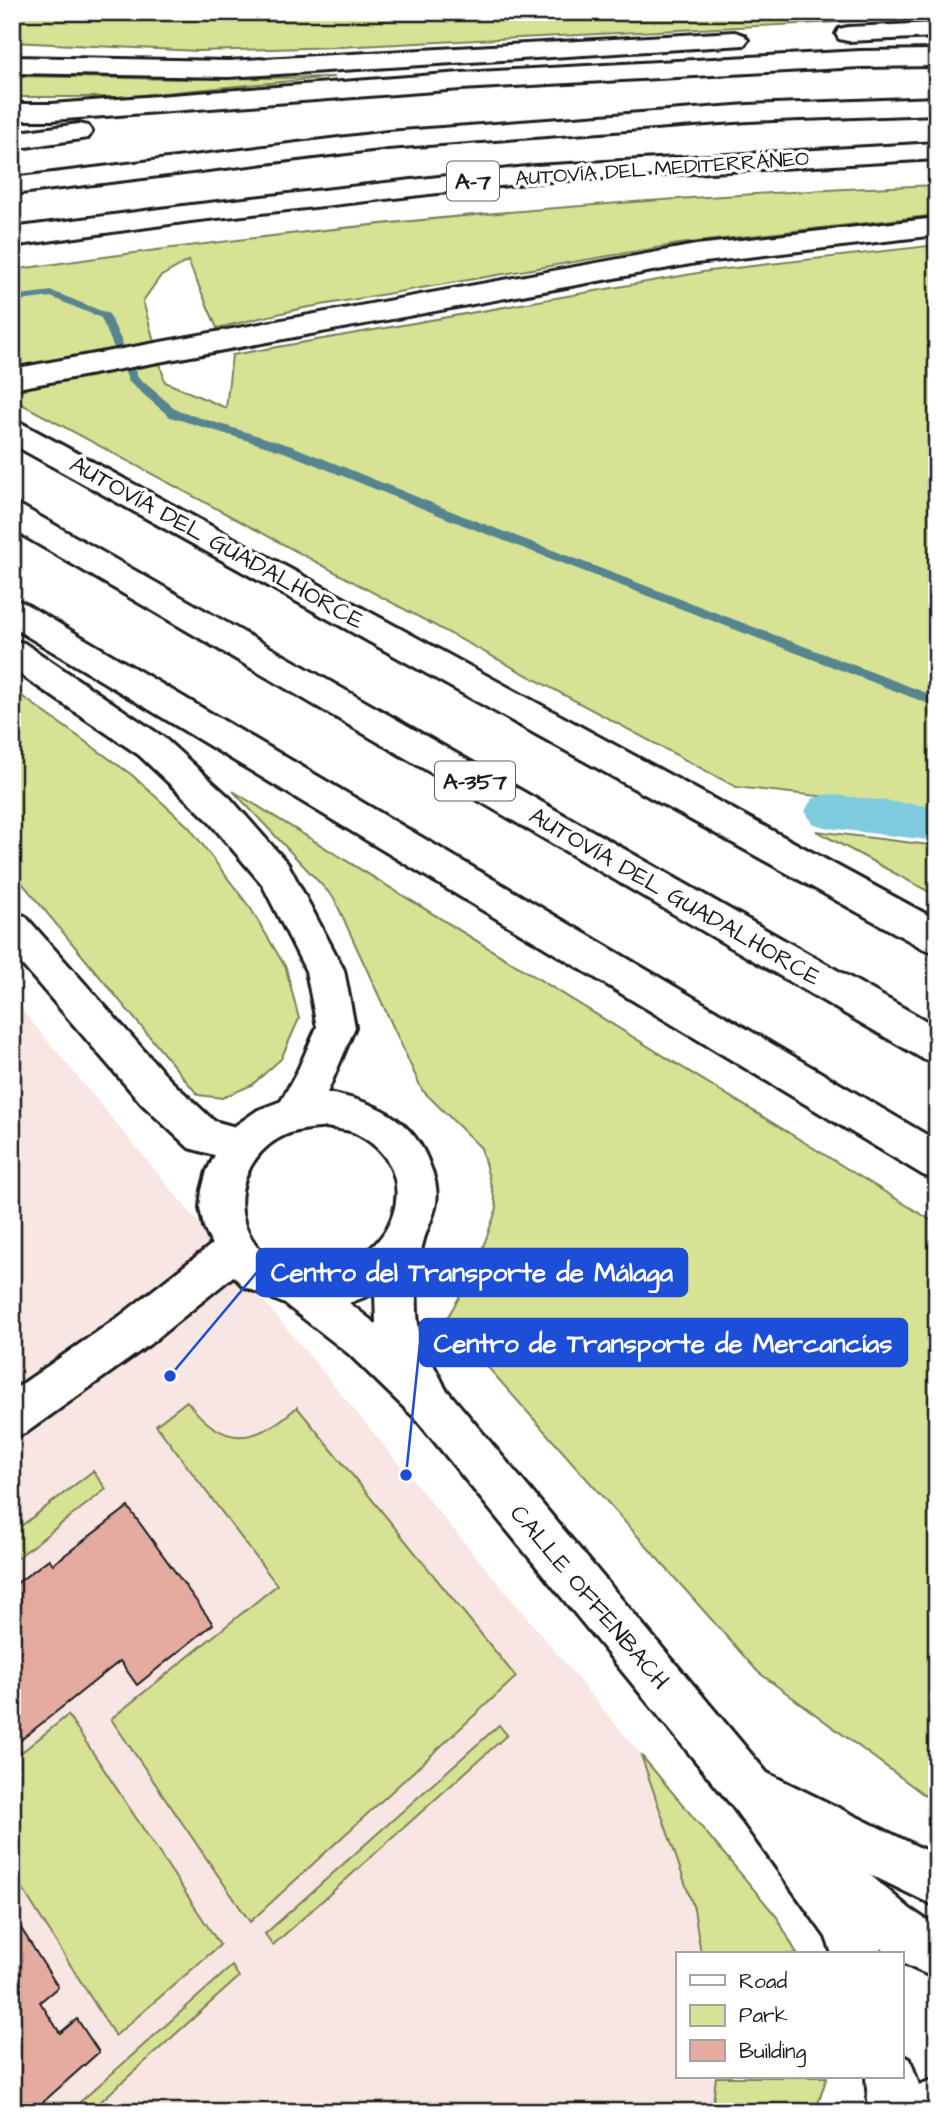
<svg xmlns="http://www.w3.org/2000/svg" width="949" height="2124" viewBox="0 0 949 2124" font-family="'Architects Daughter',sans-serif">
  <rect width="100%" height="100%" fill="#fff"/>
  <filter id="ink" filterUnits="userSpaceOnUse"><feTurbulence type="fractalNoise" baseFrequency=".0143" numOctaves="2"/><feDisplacementMap in="SourceGraphic" scale="14" xChannelSelector="R" yChannelSelector="G"/><feConvolveMatrix kernelMatrix="1 2 1 2 8 2 1 2 1" color-interpolation-filters="sRGB"/></filter>
  <g filter="url(#ink)">
    <path fill="#f7e6e2" d="M12,998L641,1755L694,1909L701,1954H678V2077H716L712,2112H12Z"/>
    <path fill="#d7e294" stroke="#7a7f58" stroke-width="2" d="M12,12H937V17L339,47L198,51L12,42Z
      M12,76L179,79L334,77L122,97H12Z
      M937,185V215L679,244L304,308L217,328L188,261L160,277L143,301L165,382L226,408L232,355L709,271L937,245V809L736,787L12,399V270C318,225 628,197 937,185Z
      M12,689L132,775L189,827L251,909L286,968L299,1019L281,1059L252,1085L222,1098L198,1095L12,871Z
      M233,791L937,1224V1799L926,1796L758,1672L446,1320L474,1272L497,1208L481,1148L422,1090L334,898Z
      M816,831L937,846V896Z
      M187,1401C223,1449 255,1445 297,1407L516,1677L250,1922L111,1719L277,1585L156,1425Z
      M93,1471L106,1489L12,1562V1533Z
      M68,1715L220,1945L115,2036L12,1872V1760Z
      M499,1725L507,1735L273,1945L265,1934Z
      M641,1755L777,1917L797,1954H701L694,1909Z
      M232,1966L239,1977L89,2112H69Z
      M716,2077H827L815,2112H712Z"/>
    <g fill="none" stroke-linecap="round" stroke-linejoin="round">
      <path fill="#578590" fill-rule="evenodd" d="M819,12H854L850,15L822,17L819,16Z
        M52,291L109,314L138,377L178,411L292,446L471,519L937,697V707L463,525L284,452L170,417L129,382L101,318L51,297L12,302V296Z"/>
      <path fill="#7fcbde" fill-rule="evenodd" d="M827,794L937,807V841L827,828L812,823L805,811L812,799Z"/>
    </g>
    <path fill="#e5aba0" stroke="#1c1c1c" stroke-width="2" d="M128,1507L213,1624L137,1685L120,1661L12,1747V1587L49,1559L53,1564Z
      M12,1914L58,1987L40,2002L60,2033L77,2019L99,2052L32,2112H12Z"/>
    <g fill="none" stroke-linecap="round" stroke-linejoin="round">
      <defs>
        <path id="minor" d="M12,912L25,916L170,1080L214,1121L257,1133L263,1145L257,1157L243,1163L189,1148L142,1104L12,953Z
          M234,1232L248,1238L254,1251L248,1264L150,1344L27,1432L12,1438V1391L120,1316L220,1238Z"/>
        <path id="major" d="M327,1093C373,1101 414,1118 430,1166C435,1178 438,1190 436,1203C434,1216 428,1226 424,1239C417,1263 415,1298 418,1324C420,1345 437,1369 445,1388L767,1773L937,1856V1907L869,1874L910,1909L937,1927V1979L902,1963V1954H888L880,1948L882,1954H832L826,1937L733,1807L416,1419L349,1354L285,1304L243,1286L218,1259L204,1227L200,1208L202,1190L207,1171L222,1141L235,1126L258,1110L287,1099ZM327,1127C335,1129 345,1129 353,1132C432,1168 394,1268 315,1270C296,1270 280,1266 265,1254C225,1220 238,1156 285,1135C298,1129 314,1129 327,1127ZM375,1293L376,1324L349,1303Z
          M902,2055L910,2059L919,2085L937,2078V2112H869L866,2077H902Z"/>
        <path id="highway" d="M937,23V37L848,41L839,39L836,34L839,29L848,27Z
          M735,32L744,35L748,40L744,45L228,77L12,73V57L228,61Z
          M937,50V66L860,67L461,89L52,120H12V104H52L461,73L860,51Z
          M937,98V114L748,121L388,148L12,194V178L388,132L748,105Z
          M79,124L88,126L92,132L88,138L12,149V133Z
          M937,143V159L535,182L191,221L12,246V228L191,205L535,166Z
          M937,218V235L696,263L12,389V369L696,245Z
          M12,421L23,424L937,920V953L924,949L12,444Z
          M12,504L23,507L937,1027V1063L923,1059L12,529Z
          M12,599L24,603L937,1141V1180L923,1175L12,627Z
          M12,640L24,643L163,737L230,798L288,864L344,970L355,1027L327,1093L308,1126L294,1131L280,1126L274,1114L297,1072L317,1027L306,971L262,884L206,818L139,755L12,669Z"/>
      </defs>
      <use href="#minor" stroke="#1c1c1c" stroke-width="6"/>
      <use href="#major" stroke="#1c1c1c" stroke-width="6"/>
      <use href="#highway" stroke="#1c1c1c" stroke-width="6"/>
      <use href="#minor" fill="#fff" fill-rule="evenodd"/>
      <use href="#major" fill="#fff" fill-rule="evenodd"/>
      <use href="#highway" fill="#fff" fill-rule="evenodd"/>
    </g>
  </g>
  <g text-anchor="middle" stroke-width="7" stroke-linejoin="round" paint-order="stroke">
    <g font-size="21" fill="#1c1c1c" stroke="#fff">
      <text transform="translate(662 168) rotate(-4)" y="7">AUTOVÍA DEL MEDITERRÁNEO</text>
    </g>
    <g fill="#fff" stroke="#606060" stroke-width="2">
      <rect x="447" y="161.5" width="52" height="39" rx="5"/>
      <rect x="435" y="761.5" width="80" height="39" rx="5"/>
    </g>
    <g font-size="23" font-weight="bold" fill="#1c1c1c">
      <text x="473" y="189">A-7</text>
      <text x="475" y="789">A-357</text>
    </g>
    <g font-size="24" fill="#1c1c1c" stroke="#fff">
      <text transform="translate(217 542) rotate(29)" y="8">AUTOVÍA DEL GUADALHORCE</text>
      <text transform="translate(675 896) rotate(30)" y="8">AUTOVÍA DEL GUADALHORCE</text>
      <text transform="translate(590 1597) rotate(50)" y="8">CALLE OFFENBACH</text>
    </g>
  </g>
  <path fill="none" stroke="#1d4ed8" stroke-width="2.5" d="M170 1376L257 1272M406 1475L420 1343"/>
  <g fill="#1d4ed8" stroke="#fff" stroke-width="2.5">
    <circle cx="170" cy="1376" r="7"/>
    <circle cx="406" cy="1475" r="7"/>
  </g>
  <g fill="#1d4ed8" stroke="#1d4ed8" stroke-width="2.5">
    <rect x="257" y="1249" width="430" height="47" rx="7"/>
    <rect x="420" y="1319" width="487" height="47" rx="7"/>
  </g>
  <g font-size="26" text-anchor="middle" font-weight="bold" fill="#fff">
    <text x="472" y="1281">Centro del Transporte de Málaga</text>
    <text x="663" y="1352">Centro de Transporte de Mercancías</text>
  </g>
  <rect width="949" height="2124" fill="none" stroke="#fff" stroke-width="42"/>
  <rect x="21" y="21" width="907" height="2082" fill="none" stroke="#1c1c1c" stroke-width="2.5" filter="url(#ink)"/>
  <rect x="676" y="1952" width="228" height="126" fill="#ffffff" stroke="#a4a4a4" stroke-width="2"/>
  <rect x="690" y="1975" width="35" height="10" fill="#ffffff" stroke="#a4a4a4" stroke-width="2"/>
  <text x="739" y="1988" font-size="21" fill="#1c1c1c">Road</text>
  <rect x="690" y="2005" width="35" height="21" fill="#d7e294" stroke="#a4a4a4" stroke-width="2"/>
  <text x="739" y="2022" font-size="21" fill="#1c1c1c">Park</text>
  <rect x="690" y="2040" width="35" height="21" fill="#e5aba0" stroke="#a4a4a4" stroke-width="2"/>
  <text x="739" y="2058" font-size="21" fill="#1c1c1c">Building</text>
</svg>
